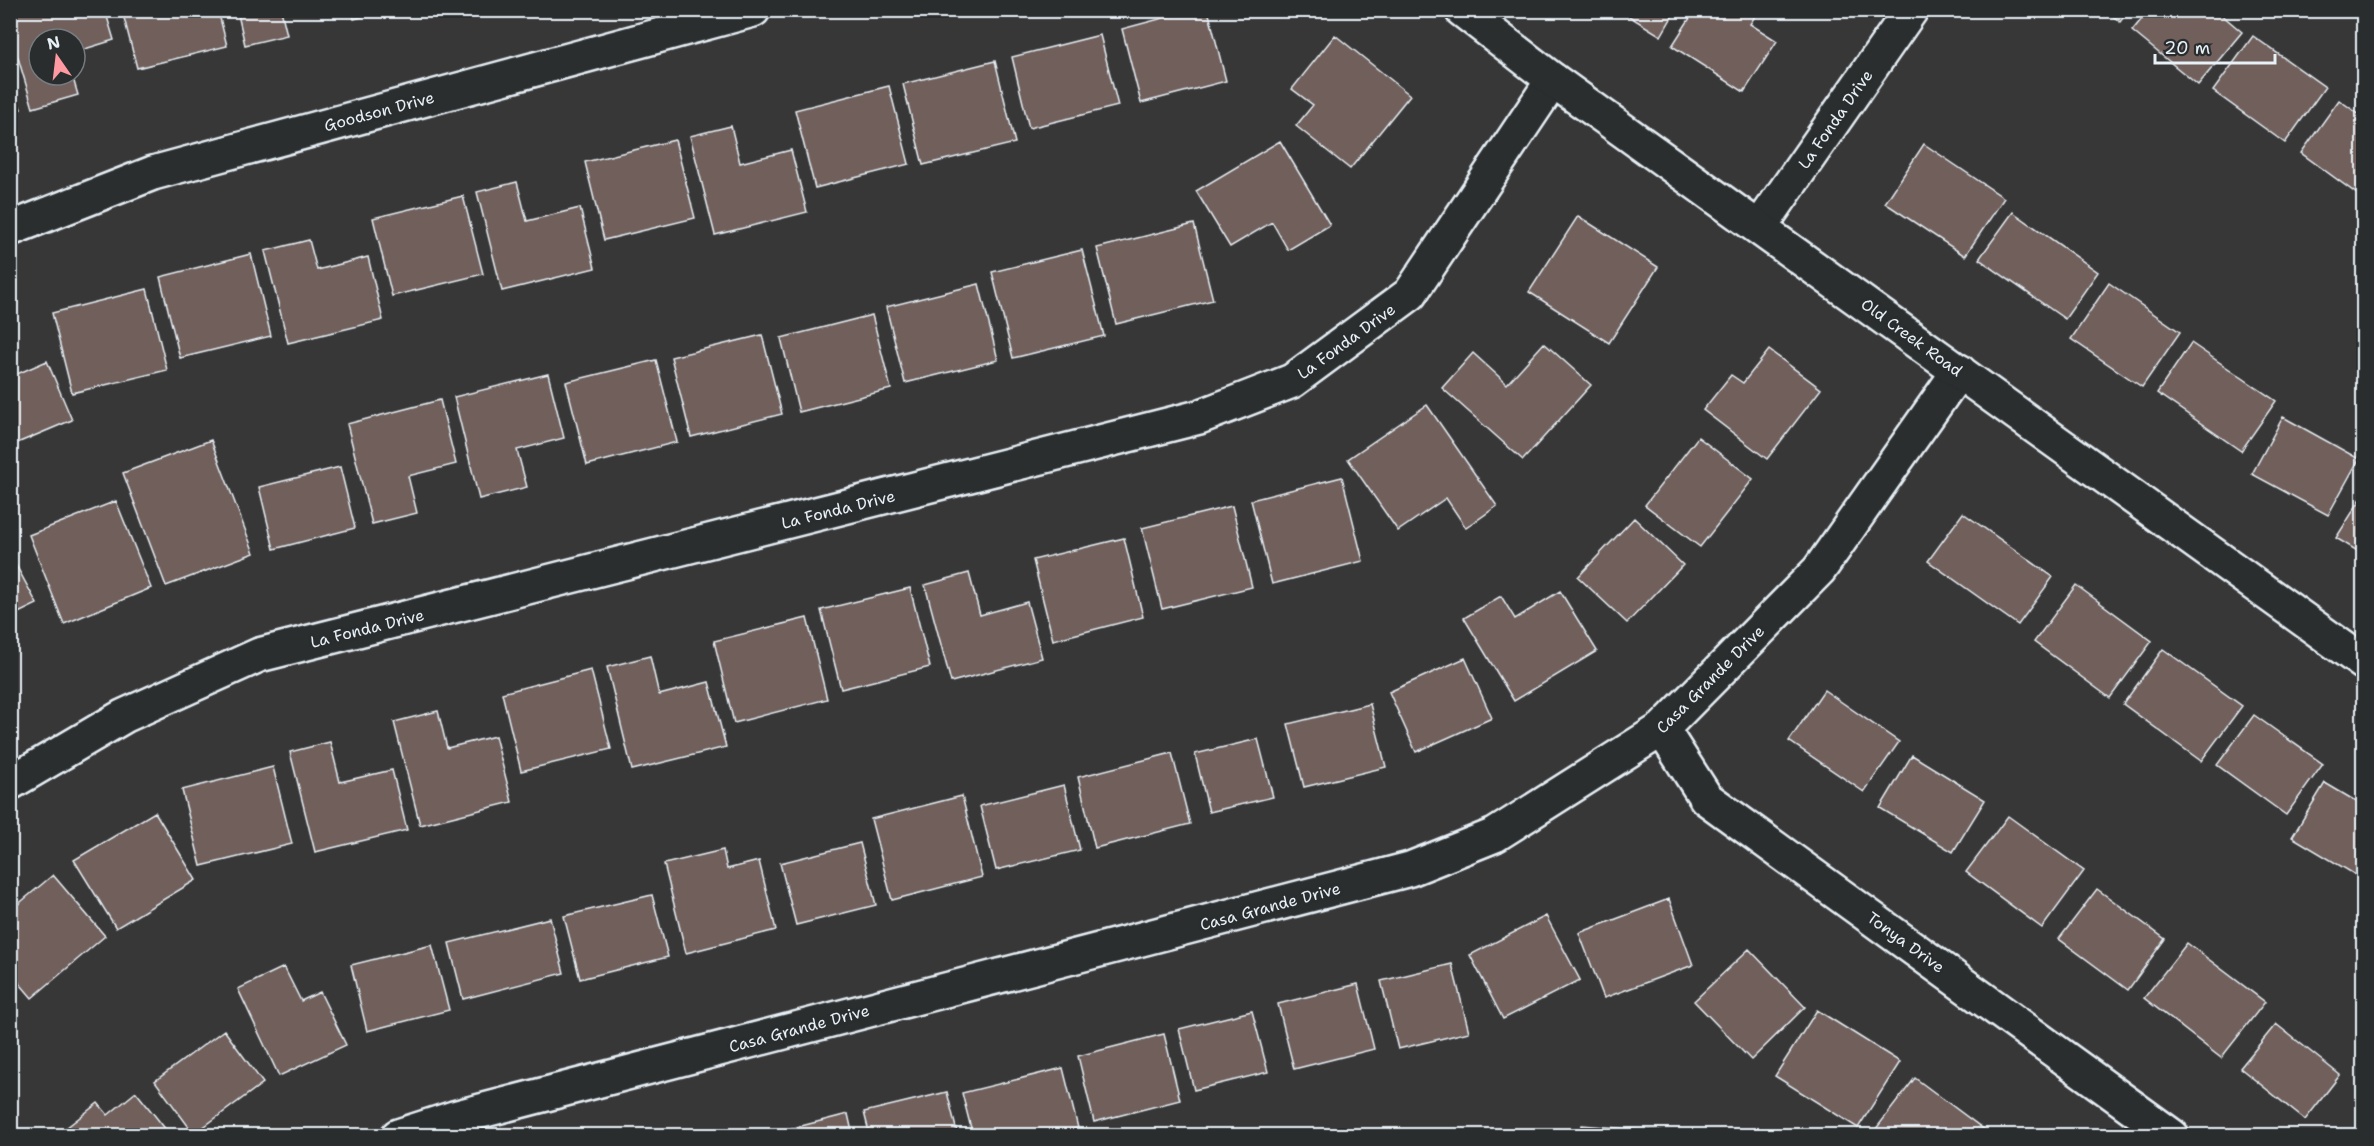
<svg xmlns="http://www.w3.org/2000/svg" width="2374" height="1146" viewBox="0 0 2374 1146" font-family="'Shantell Sans',sans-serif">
  <rect width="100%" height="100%" fill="#383737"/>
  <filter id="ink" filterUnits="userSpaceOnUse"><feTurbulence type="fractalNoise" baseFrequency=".0167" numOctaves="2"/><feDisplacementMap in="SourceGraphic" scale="12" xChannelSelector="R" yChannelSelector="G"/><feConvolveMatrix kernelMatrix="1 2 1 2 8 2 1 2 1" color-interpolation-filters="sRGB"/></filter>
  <g filter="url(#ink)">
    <path fill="#705e5a" stroke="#e8f1f8" stroke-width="1.5" d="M10,10H105L114,40L75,52V39H39V75H72L78,95L33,108L10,31Z
      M122,10H218L227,46L137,68Z
      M237,10H281L287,35L245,45Z
      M352,10H388L354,19Z
      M1193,10H1208L1226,81L1141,103L1122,29Z
      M1619,10H1676L1661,36Z
      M1695,10H1759L1750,24L1777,41L1744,92L1672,46Z
      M2105,10H2129L2120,22Z
      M2149,10H2216L2242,32L2198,85L2132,31Z
      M1100,35L1118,106L1029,128L1012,57Z
      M1335,35L1410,95L1350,169L1296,126L1313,105L1292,89Z
      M2253,36L2325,87L2285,143L2213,91Z
      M995,61L1015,143L923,165L903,84Z
      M10,82L21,109L10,113Z
      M889,86L909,164L815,188L795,110Z
      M2339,100L2364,118V199L2301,153Z
      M731,126L740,163L791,150L807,212L715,235L690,136Z
      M675,140L695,218L604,240L585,162Z
      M1280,141L1330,225L1288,250L1272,222L1230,247L1196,191Z
      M1924,144L2004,198L1965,256L1885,203Z
      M517,182L527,221L580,208L595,268L502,291L477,192Z
      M463,196L483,274L392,296L373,218Z
      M2013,212L2098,272L2065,319L1979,259Z
      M1578,216L1658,267L1609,343L1529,292Z
      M1194,224L1213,300L1116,324L1097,248Z
      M309,240L317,270L368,257L383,320L288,343L265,251Z
      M1082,250L1104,336L1013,358L992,272Z
      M251,254L271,336L180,358L160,277Z
      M2109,283L2180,332L2142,387L2071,339Z
      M979,284L998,360L905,383L886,307Z
      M147,289L167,370L72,393L52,313Z
      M872,315L891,389L799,412L781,338Z
      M762,335L782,414L691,437L671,357Z
      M1544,343L1591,385L1523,460L1442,388L1473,353L1507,384Z
      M2191,343L2276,401L2241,451L2157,393Z
      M1769,350L1821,389L1767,459L1703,410L1731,375L1743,383Z
      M656,360L677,442L587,465L566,382Z
      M47,361L72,420L10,446V377Z
      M548,374L564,438L517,450L527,487L479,499L454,397Z
      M440,400L456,464L408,476L417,513L372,524L347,424Z
      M1427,405L1497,506L1466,528L1446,498L1398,531L1348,459Z
      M2283,417L2359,459L2328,515L2252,474Z
      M1698,437L1753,479L1700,547L1645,505Z
      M211,440L254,553L166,586L123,473Z
      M340,467L355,528L274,549L259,487Z
      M1342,477L1363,561L1272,584L1251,500Z
      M2364,494V555L2336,538Z
      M116,501L151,588L64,624L29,535Z
      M1232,506L1252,587L1162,609L1142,528Z
      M1963,513L2053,577L2018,625L1928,561Z
      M1634,518L1683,565L1627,623L1578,577Z
      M1124,538L1143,617L1053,640L1033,560Z
      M10,554L37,604L10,617Z
      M969,573L980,615L1027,602L1042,658L951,682L925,585Z
      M2076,585L2152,641L2110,698L2034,642Z
      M910,588L930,667L841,689L821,610Z
      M1560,591L1597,651L1514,701L1464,618L1501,596L1515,619Z
      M807,618L827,699L734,723L714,641Z
      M2163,649L2242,706L2201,761L2123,704Z
      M650,656L659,695L709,682L726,747L632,770L607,667Z
      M1465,658L1492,718L1416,752L1389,692Z
      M591,670L611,749L521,771L502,693Z
      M1824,690L1899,742L1864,792L1789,741Z
      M1370,704L1386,767L1304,787L1288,724Z
      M438,711L447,748L495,736L512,802L420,825L394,722Z
      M2254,715L2323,764L2286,815L2217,765Z
      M1258,739L1273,797L1209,812L1195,754Z
      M330,742L340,782L392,770L407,830L315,852L290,752Z
      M1172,753L1190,824L1095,848L1078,777Z
      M1912,755L1985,800L1953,852L1880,808Z
      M273,767L292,844L201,866L182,790Z
      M2325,783L2364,806V880L2292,837Z
      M1064,785L1080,850L996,870L980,806Z
      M962,796L982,877L892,900L871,819Z
      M155,812L196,880L116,928L74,860Z
      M2008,816L2084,871L2042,928L1966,872Z
      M860,843L876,905L796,925L780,863Z
      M723,850L727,869L759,861L776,930L686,953L664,864Z
      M53,875L105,936L32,998L10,972V911Z
      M2097,889L2165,939L2128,990L2059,939Z
      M652,895L668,957L580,979L564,916Z
      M1669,899L1693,965L1604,998L1579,933Z
      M1546,916L1580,980L1503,1019L1470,955Z
      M550,918L564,973L463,999L449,943Z
      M2187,943L2265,1002L2221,1058L2144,998Z
      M432,945L449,1010L367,1031L351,965Z
      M1749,949L1805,1007L1751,1060L1694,1001Z
      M1452,964L1469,1032L1398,1049L1381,981Z
      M284,967L301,1001L320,992L346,1045L279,1076L238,989Z
      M1358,984L1374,1049L1294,1069L1278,1004Z
      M1817,1010L1900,1062L1858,1128L1775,1076Z
      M1252,1011L1268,1072L1194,1090L1179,1029Z
      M2276,1024L2340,1075L2305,1120L2240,1068Z
      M224,1030L263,1083L194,1134L155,1081Z
      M1164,1034L1180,1100L1094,1122L1078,1056Z
      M1063,1068L1078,1128L1046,1136H973L962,1093Z
      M1915,1078L1986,1131L1982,1136H1883L1875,1130Z
      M136,1092L171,1136L57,1135L98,1103L108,1115Z
      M947,1092L958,1136H870L864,1112Z
      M848,1114L853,1136H766V1135Z
      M1582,1125L1677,1133L1676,1136H1581Z"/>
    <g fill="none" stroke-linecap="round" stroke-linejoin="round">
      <defs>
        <path id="minor" d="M1760,227L1911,10
          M1662,729L1706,798L2172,1136
          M10,783L124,716L259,655L1199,417L1292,381L1410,294L1553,80
          M398,1136L454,1118L1410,869L1495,835L1662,729L1819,570L1959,371"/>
        <path id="tertiary" d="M1462,10L1553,80L2364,663
          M10,229L153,173L753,10"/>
      </defs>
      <use href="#minor" stroke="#e8f1f8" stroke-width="38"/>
      <use href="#tertiary" stroke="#e8f1f8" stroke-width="38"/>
      <use href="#minor" stroke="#2a2d2e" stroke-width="33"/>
      <use href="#tertiary" stroke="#2a2d2e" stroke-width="33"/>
    </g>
  </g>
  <g text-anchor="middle" stroke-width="6" stroke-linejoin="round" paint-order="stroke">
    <g font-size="16" fill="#e8f1f8" stroke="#2a2d2e">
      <text transform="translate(379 111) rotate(-15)" y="6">Goodson Drive</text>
      <text transform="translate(1835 119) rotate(-55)" y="6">La Fonda Drive</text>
      <text transform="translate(1912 337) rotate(36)" y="6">Old Creek Road</text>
      <text transform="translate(1346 341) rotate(-36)" y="6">La Fonda Drive</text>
      <text transform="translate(838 509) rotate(-14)" y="6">La Fonda Drive</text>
      <text transform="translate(367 628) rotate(-14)" y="6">La Fonda Drive</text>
      <text transform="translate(1710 679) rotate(-45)" y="6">Casa Grande Drive</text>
      <text transform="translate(1270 906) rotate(-15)" y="6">Casa Grande Drive</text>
      <text transform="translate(1906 942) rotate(36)" y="6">Tonya Drive</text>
      <text transform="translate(799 1028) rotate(-15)" y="6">Casa Grande Drive</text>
    </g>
  </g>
  <rect width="2374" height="1146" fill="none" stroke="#2a2d2e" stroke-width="36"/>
  <rect x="18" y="18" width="2338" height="1110" fill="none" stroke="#e8f1f8" stroke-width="2" filter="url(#ink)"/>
  <g transform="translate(57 57) rotate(346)"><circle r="28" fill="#2a2d2e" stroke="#767b7f" stroke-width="1.5"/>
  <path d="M0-4.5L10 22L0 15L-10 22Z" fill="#ff9aa2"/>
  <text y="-9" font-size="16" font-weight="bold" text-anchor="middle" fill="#e8f1f8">N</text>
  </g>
  <path d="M2155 54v9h120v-9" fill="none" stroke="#e8f1f8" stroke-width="3"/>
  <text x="2164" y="54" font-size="18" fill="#e8f1f8" stroke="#2a2d2e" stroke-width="4.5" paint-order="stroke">20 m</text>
</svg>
